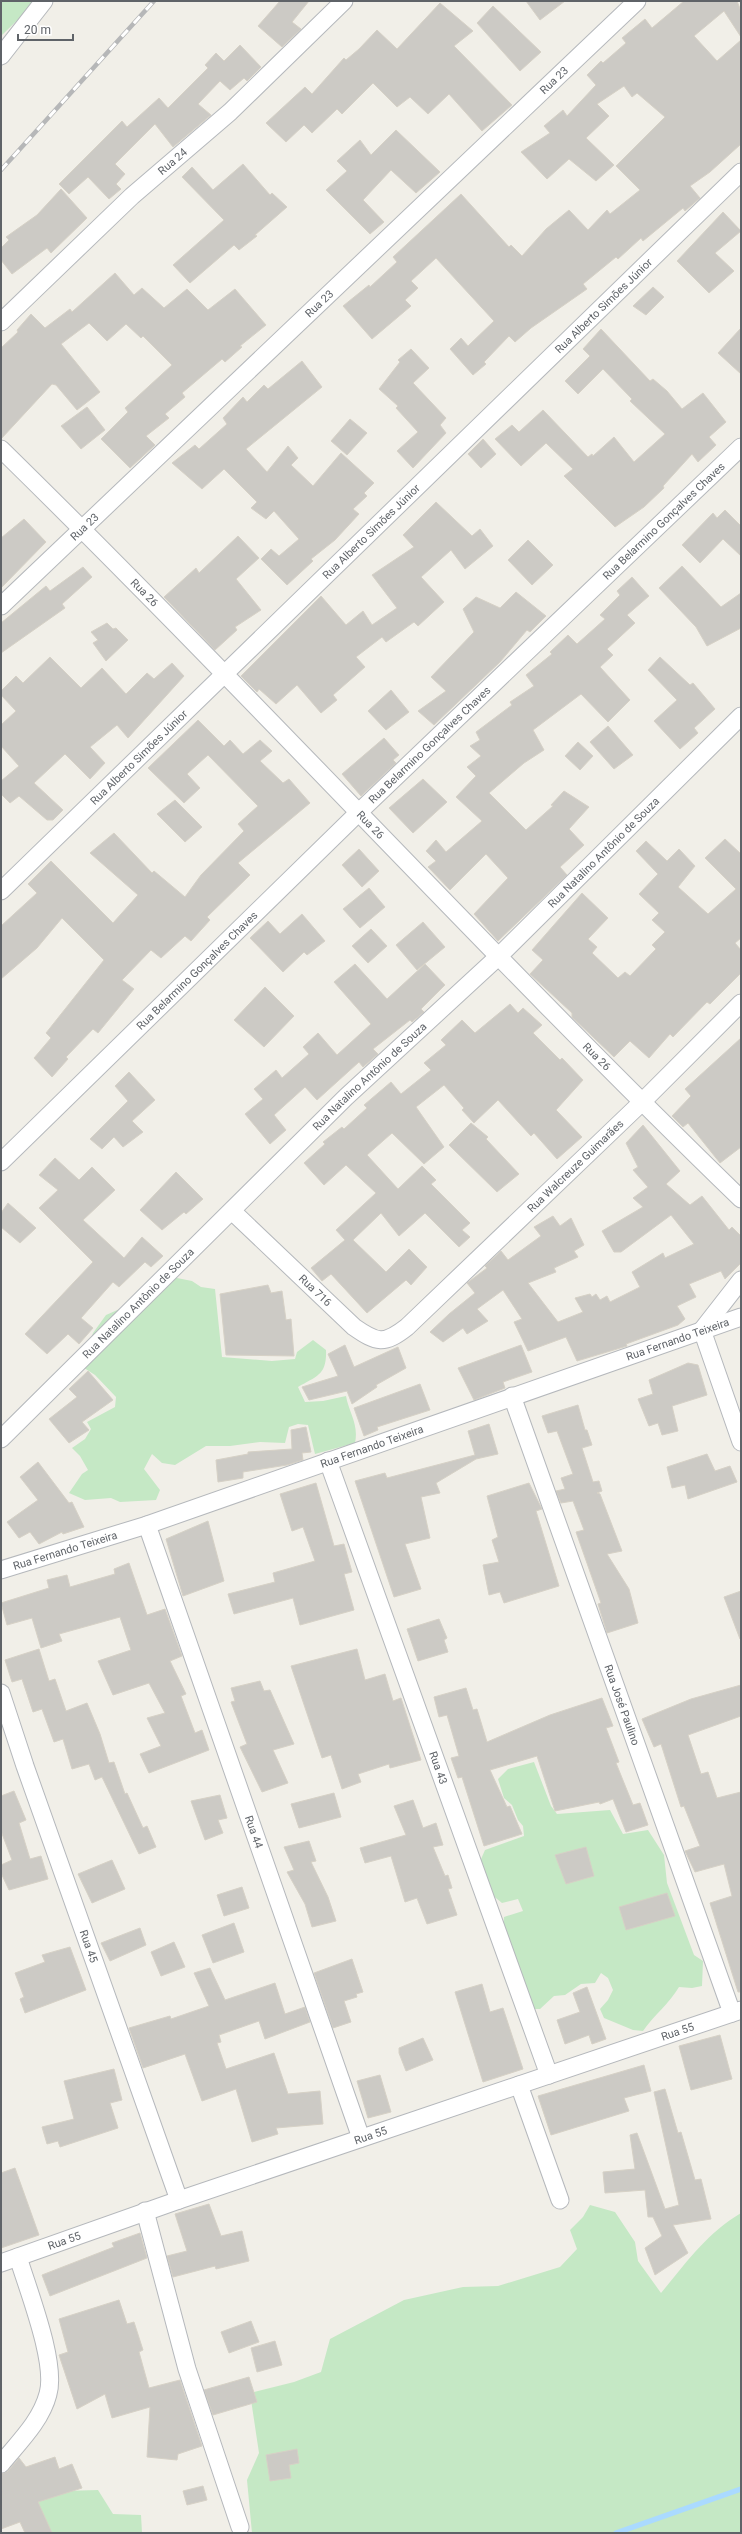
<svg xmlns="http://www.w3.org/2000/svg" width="742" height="2534" viewBox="0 0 742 2534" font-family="Roboto,sans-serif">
  <rect width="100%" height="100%" fill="#f1efe8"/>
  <path fill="#c5e8c5" d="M1,1H37L1,36Z
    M172,1277L192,1281L201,1287L215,1289L222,1357L272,1361L295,1359L297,1352L313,1340L326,1350C327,1375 317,1376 298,1387L305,1402L323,1401L346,1396C349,1413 359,1424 355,1443L315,1454L308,1425L298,1424L289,1427L285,1443L260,1442L230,1446H206L175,1465L162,1463L152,1454L144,1469L160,1490L156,1500L120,1502L111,1498L85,1500L69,1493L82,1474L88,1470L80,1456L72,1448L85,1439L91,1429L87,1422L115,1407L116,1397L95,1375L81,1366L93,1333L106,1315L131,1304Z
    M534,1762L551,1806L557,1814L610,1810L623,1834L648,1830L664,1855L667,1883L694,1955L703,1961L702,1986L692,1988L679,1987C669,2004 654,2015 643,2031L633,2030L604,2018L600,2009L608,2000L613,1990L608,1978L601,1973L595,1983L581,1984L565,1995L554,1996L540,2009H532L503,1962L513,1948L503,1932L504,1917L523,1911L518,1899L502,1903L491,1894L478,1866L485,1850L524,1836L523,1826L518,1820L512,1805L504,1798L498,1779L508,1769Z
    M590,2205L615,2212L635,2242L638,2261L661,2293C686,2263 707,2233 741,2213V2533H252L247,2480L259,2453L250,2393L294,2382L321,2372L330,2339L404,2300L463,2287L498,2286L560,2267L577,2249L570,2230L583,2217Z
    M98,2490L113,2514L141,2515L142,2533H48L35,2497L63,2491Z"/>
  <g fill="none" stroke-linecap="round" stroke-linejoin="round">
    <path stroke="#aadaff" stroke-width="5.5" d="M616,2533L741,2489"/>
  </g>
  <path fill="#cccac5" stroke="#d6d1c6" d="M280,1H309L292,22L301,29L282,47L258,26Z
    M526,1H565L540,20Z
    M684,1H737L741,11V37L724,11L694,36L717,61L741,40V144L710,172L690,186L700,198L685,211L683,208L643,241L641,238L618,259L616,257L583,284L587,289L531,328L515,342L509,336L484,362L486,364L473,375L450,349L461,338L468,346L494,321L436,258L411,281L418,288L405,300L411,306L372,339L343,306L369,285L370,287L397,262L393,257L461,194L509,247L511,245L522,256L546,229L569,210L588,230L607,210L610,214L640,190L616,166L665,117L637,93L632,97L624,86L597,104L609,116L586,138L614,165L596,181L569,159L547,179L521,152L550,133L544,126L563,110L567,116L596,85L587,75L601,61L603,63L626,43L622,38L645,19L652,28Z
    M440,3L473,31L454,46L512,105L482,131L449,94L428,114L410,97L397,107L373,83L342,114L337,109L312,133L304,125L286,142L266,123L305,87L312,94L344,58L346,60L359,49L377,30L397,49Z
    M493,6L541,52L520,71L477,23Z
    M240,45L261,67L247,81L244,78L230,90L220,81L198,104L211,115L173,147L155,124L115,164L125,174L116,184L121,189L109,199L88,177L69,194L59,184L122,121L127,127L159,98L168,108L208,68L205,65L216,53L224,61Z
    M396,130L440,172L416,193L391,170L363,200L384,222L370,234L326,190L347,171L337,161L360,140L371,155Z
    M243,164L270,195L272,193L287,207L255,235L257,236L239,250L234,245L190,283L173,265L224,220L182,177L192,167L213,190Z
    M61,189L87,218L51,253L47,248L12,274L1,260V248L9,240L6,237L37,215Z
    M723,212L741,231L715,253L734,271L709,293L677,261Z
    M115,273L134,295L142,288L164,308L187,289L208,310L235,289L266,325L240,346L242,347L225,362L222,359L182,393L185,397L165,414L169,418L146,436L155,445L130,468L101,439L128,412L125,408L172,365L143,336L141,338L126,324L107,341L89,323L61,344L100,392L77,410L56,385L52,384L1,439V348L18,332L17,330L31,314L45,328L70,309L72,312Z
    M653,287L664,297L646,315L633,306Z
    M741,328V374L718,353Z
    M601,329L650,381L653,379L667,391L682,409L703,393L726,422L709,437L716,445L698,462L692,454L663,486L664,488L644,507L615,527L564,476L573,469L546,443L521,466L495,439L512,425L519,432L543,410L588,457L592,454L593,456L614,437L634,462L665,434L630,401L632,399L603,369L578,394L565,381L590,356L583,349Z
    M411,349L429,368L413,383L446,418L440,425L446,433L413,468L397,451L418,432L396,408L398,406L379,389L400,362L398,360Z
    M302,361L322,387L246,449L267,472L288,446L298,458L291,465L313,486L341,453L374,483L364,493L367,496L353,509L359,514L335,540L311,559L313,561L287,585L261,559L271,549L279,556L299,539L274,511L266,519L251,508L257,502L224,469L202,489L172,463L195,445L199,449L227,424L223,418L243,397L247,402L264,385L268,389Z
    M87,407L105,430L81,449L61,426Z
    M350,419L367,433L347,455L331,441Z
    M483,439L496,454L481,468L468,454Z
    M436,502L472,536L480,529L493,546L465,569L451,550L421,577L444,602L418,626L414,622L386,642L382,637L356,657L365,667L333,695L337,700L321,713L297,685L276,704L259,689L257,692L241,676L321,596L346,625L363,611L372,625L397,608L372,575L414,547L403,535Z
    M725,510L741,526V556L723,539L700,563L682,545L713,513L717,518Z
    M24,519L46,542L1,588V538Z
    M238,536L259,558L236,579L261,610L235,627L237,630L215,650L164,597L196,568L199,573Z
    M528,540L553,565L532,585L508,560Z
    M682,566L721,607L741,593V628L707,646L696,627L659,588Z
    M83,567L92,577L62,604L65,608L1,653V623L46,586L50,591Z
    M632,577L649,596L627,615L635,623L607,649L613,655L600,667L630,700L608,722L581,694L533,730L544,750L524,763L489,793L526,830L553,806L551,805L564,791L589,807L569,829L584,845L560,867L567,875L498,941L474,914L508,878L486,854L450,890L428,867L436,861L426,851L436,840L446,852L482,821L456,797L476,776L467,767L481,756L470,746L480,740L476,732L512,705L510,702L534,686L526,675L552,654L550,652L568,635L577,644L605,619L600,615L620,595L617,591Z
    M516,592L546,616L530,632L527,630L500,662L434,725L418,711L446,691L431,677L474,632L463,609L476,597L500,608Z
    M107,623L113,629L116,628L128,640L106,661L93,643L98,640L91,632Z
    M50,657L81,688L102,668L126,694L147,673L154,679L172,663L184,676L128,738L117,725L90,747L105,763L90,779L65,754L34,783L63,810L53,820H47L19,796L10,803L1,794V781L19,766L1,746V725L16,711L1,695V691L16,676L23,683Z
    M660,657L690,685L693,683L715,709L694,728L698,733L680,749L654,721L677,700L648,670Z
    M391,690L409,712L386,730L368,711Z
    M198,720L224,746L230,740L243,754L260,740L272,751L260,761L283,783L289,779L310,803L238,863L250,875L207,917L210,920L191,941L185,936L161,958L151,950L122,980L134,989L98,1033L93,1029L66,1057L68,1059L52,1077L34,1058L51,1038L46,1033L104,960L62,918L37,948L1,979V926L37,893L28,884L51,861L113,923L138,895L90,853L114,833L152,873L154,871L185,897L201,875L244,831L238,824L258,806L208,755L187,774L200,788L184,803L148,768Z
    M608,726L633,755L614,769L590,742Z
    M384,738L399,755L393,760L396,763L361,796L342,774Z
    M578,742L593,756L580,770L565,756Z
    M423,779L447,802L413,833L389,808Z
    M175,800L202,827L185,842L157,814Z
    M725,839L741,854V938L735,943L741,950V973L710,1004L707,1002L673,1037L670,1034L649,1058L630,1041L614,1057L572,1017V1013L530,974L543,960L532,950L582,893L608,918L588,939L597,947L592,953L618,978L625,972L630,976L656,949L652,945L665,932L652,920L659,913L639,894L658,874L636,851L646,841L667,861L679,849L695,866L678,887L708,914L736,889L705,858Z
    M359,849L379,871L362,887L342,865Z
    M369,888L385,907L360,928L343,909Z
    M302,914L325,941L307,955L304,952L283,972L250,938L268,921L280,934Z
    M423,922L445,947L417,970L396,945Z
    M371,929L387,946L368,963L352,946Z
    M355,964L387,999L425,964L445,985L421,1009L424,1012L412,1022L410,1020L373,1049L378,1054L363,1067L359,1062L317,1100L305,1087L274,1115L286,1130L270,1144L245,1114L263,1099L254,1089L276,1070L282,1078L309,1054L303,1047L318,1033L337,1055L371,1024L334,982Z
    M265,987L294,1016L264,1047L234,1020Z
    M510,1004L518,1013L523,1008L542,1025L533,1033L560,1060L562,1058L583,1080L556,1110L582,1137L557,1159L534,1133L531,1136L498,1100L474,1123L462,1110L464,1108L444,1085L416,1107L444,1147L424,1164L392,1133L367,1155L398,1189L422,1166L436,1180L431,1184L470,1223L462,1230L470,1237L459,1247L425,1213L399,1236L381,1213L353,1240L386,1272L409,1249L427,1267L411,1285L406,1280L367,1313L331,1274L322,1281L311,1268L345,1240L336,1230L376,1193L346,1165L324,1185L304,1163L325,1144L323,1142L342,1127L344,1129L367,1108L364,1105L391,1082L401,1094L431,1070L424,1063L446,1045L441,1040L462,1020L475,1033Z
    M741,1038V1147L720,1163L688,1123L683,1127L672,1116L691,1096L685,1089Z
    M129,1072L155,1100L132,1121L143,1132L123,1147L114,1137L102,1149L90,1139L128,1101L115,1086Z
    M471,1123L488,1137L486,1139L519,1174L497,1192L449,1145Z
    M643,1125L680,1171L666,1184L690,1205L702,1196L729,1230L732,1227L741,1236V1263L725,1279L721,1271L689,1284L696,1297L677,1306L685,1319L678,1325L626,1344L627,1346L577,1361L566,1337L528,1351L514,1322L522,1319L503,1290L477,1309L488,1321L467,1334L463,1328L443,1342L430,1332L449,1314L475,1293L467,1283L487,1268L485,1266L501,1251L508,1260L541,1236L534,1227L553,1216L560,1226L571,1218L584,1245L574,1251L578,1257L554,1268L556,1272L528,1283L558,1322L583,1312L575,1298L590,1294L592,1297L596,1294L600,1300L607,1296L610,1302L640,1287L632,1272L663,1253L665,1258L694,1244L671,1215L621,1252H614L602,1231L643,1207L633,1198L648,1187L633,1170L638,1167L626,1143Z
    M55,1158L79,1180L92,1167L115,1190L83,1220L124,1258L142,1237L163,1256L151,1267L145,1262L119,1287L113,1282L81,1318L93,1328L79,1344L68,1334L47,1354L25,1334L93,1262L39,1208L58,1190L39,1175Z
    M176,1172L203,1199L186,1214L184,1212L162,1230L140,1210Z
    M8,1203L36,1228L20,1243L1,1227V1213Z
    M268,1285L271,1293L282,1291L286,1320L291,1319L294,1356L226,1355L220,1294Z
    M345,1345L354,1367L398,1347L406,1368L376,1385L377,1387L352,1404L347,1391L309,1400L302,1387L338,1376L328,1354Z
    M521,1345L532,1372L503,1382L505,1388L474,1400L458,1368Z
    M688,1363L698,1365L707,1395L672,1406L678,1431L662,1435L658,1423L649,1426L638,1399L653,1394L649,1380Z
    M88,1371L113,1400L82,1422L89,1430L69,1443L49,1419L77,1397L69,1389Z
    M420,1384L430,1410L377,1427L378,1430L364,1436L354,1408Z
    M578,1405L585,1430H587L592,1445L582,1448L593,1482L599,1481L602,1491L597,1493L600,1494L622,1551L607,1554L629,1589L638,1623L607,1633L598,1604L601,1603L576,1532L584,1530L573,1501L561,1503L556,1491L565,1489L561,1478L573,1474L557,1431L548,1433L542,1416Z
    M489,1424L498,1454L476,1459L436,1483L440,1493L421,1497L430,1538L405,1544L421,1589L394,1597L355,1481L385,1473L387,1478L475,1455L468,1431Z
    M306,1427L311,1452L302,1453L303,1460L287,1465L243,1472V1478L218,1482L216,1460L248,1454V1452L292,1449L291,1430Z
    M707,1454L715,1471L730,1466L737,1482L688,1499L685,1485L672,1488L667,1467Z
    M38,1462L69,1503L72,1502L84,1527L63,1534L62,1532L39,1544L30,1532L19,1538L7,1522L38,1500L20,1477Z
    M316,1483L334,1546L344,1544L352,1572L344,1574L354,1610L300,1625L293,1598L234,1614L228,1594L275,1582L273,1573L315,1561L303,1527L292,1531L280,1494Z
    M529,1483L542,1509L536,1511L559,1586L504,1603L500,1592L489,1595L483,1565L499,1562L492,1540L498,1537L487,1496Z
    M208,1521L224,1581L183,1596L166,1539Z
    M129,1563L147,1615L165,1609L182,1656L170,1661L186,1694L181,1696L195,1733L202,1730L209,1750L149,1773L140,1754L161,1746L147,1718L165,1713L149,1683L113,1695L98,1661L131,1650L120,1617L59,1634L62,1641L41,1648L32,1618L7,1625L1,1603L49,1588L47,1580L67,1575L70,1587L115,1574L114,1569Z
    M741,1591V1638L740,1639L724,1597Z
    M439,1619L447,1638L444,1640L448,1652L418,1661L407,1629Z
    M39,1649L49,1681L55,1679L66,1711L87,1703L100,1734L109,1763L114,1762L125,1794L127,1793L143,1828L147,1826L156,1847L139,1854L102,1777L95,1780L89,1764L72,1769L63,1739L54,1742L42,1709L33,1712L22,1679L12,1682L5,1660Z
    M357,1649L365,1680L385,1674L393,1701L401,1698L421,1760L390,1768L389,1764L358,1774L361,1782L342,1789L331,1755L322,1758L291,1666Z
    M260,1681L264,1691L270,1690L294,1744L273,1750L288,1783L262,1792L240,1747L247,1744L231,1702L235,1701L231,1688Z
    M741,1685V1716L688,1735L701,1774L708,1772L717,1798L741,1792V1992H738L710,1903L732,1896L724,1864L695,1872L685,1851L700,1846L684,1806L681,1807L661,1744L654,1747L642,1719L691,1699Z
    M466,1688L473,1710L477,1709L487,1742L550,1715L602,1698L613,1726L606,1728L619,1762L616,1763L633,1805L640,1803L648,1825L626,1832L613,1799L600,1804L599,1802L555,1811L537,1756L490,1770L507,1807L510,1806L522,1834L484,1846L462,1777L458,1778L451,1758L459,1756L447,1715L439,1717L434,1697Z
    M14,1791L26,1820L19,1823L30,1859L41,1856L48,1879L9,1890L1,1873V1865L12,1860L1,1831V1796Z
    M334,1793L341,1817L299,1828L291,1804Z
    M220,1795L227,1818L218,1820L223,1833L205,1840L191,1801Z
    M413,1800L423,1828L436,1823L443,1845L433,1847L445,1876L448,1875L452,1888L448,1889L457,1915L427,1924L417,1898L405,1902L391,1856L365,1863L360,1848L406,1835L394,1806Z
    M309,1841L316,1861L311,1862L328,1897L336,1921L312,1927L305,1904L287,1872L294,1870L284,1847Z
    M586,1847L594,1876L566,1884L555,1855Z
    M112,1860L125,1889L92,1903L78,1874Z
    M242,1887L249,1908L224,1916L217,1895Z
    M667,1893L675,1916L626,1930L619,1907Z
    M234,1923L244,1952L213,1963L202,1935Z
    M140,1928L146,1945L110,1961L101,1943Z
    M174,1942L185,1967L161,1976L151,1952Z
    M70,1947L86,1990L25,2013L20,1999L24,1997L15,1973L45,1962L42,1955Z
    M352,1959L363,1992L356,1994L357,1997L344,2001L351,2022L333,2028L314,1973Z
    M210,1968L225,2000L275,1983L285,2014L305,2007L310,2022L265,2039L259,2021L219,2035L221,2042L217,2043L226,2069L274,2053L288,2094L320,2091L323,2124L276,2128L278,2134L252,2142L236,2089L202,2101L185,2054L143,2068L129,2028L170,2016L171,2019L209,2006L194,1973Z
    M482,1984L490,2012L503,2008L523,2069L483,2082L455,1992Z
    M587,1987L606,2039L592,2044L589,2035L565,2044L557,2020L580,2012L573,1993Z
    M720,2035L732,2079L691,2090L679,2046Z
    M423,2038L433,2060L406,2071L399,2053V2048Z
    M644,2065L651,2091L624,2098L629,2111L551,2135L538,2096Z
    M114,2069L122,2100L110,2103L118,2128L60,2147L58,2141L47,2144L42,2127L74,2119L64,2081Z
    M380,2075L391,2112L368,2118L357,2081Z
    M665,2089L678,2133L681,2132L695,2180L701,2179L711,2219L673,2225L688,2253L655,2275L645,2248L662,2236L653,2217H648L645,2190L605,2193L603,2172L635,2169L630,2135L637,2133L665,2209L679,2205L654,2092Z
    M15,2168L39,2235L1,2248V2173Z
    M209,2204L221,2236L242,2231L249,2261L216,2269L215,2266L173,2277L167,2256L187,2251L175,2214Z
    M140,2233L147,2258L50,2296L42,2275L114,2247L112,2243Z
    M119,2300L127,2324L134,2322L143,2350L139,2352L149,2388L180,2380L202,2446L178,2454L177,2460L147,2457L150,2407L112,2418L105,2394L77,2409L59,2355L68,2352L59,2319Z
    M251,2321L259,2342L229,2353L221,2332Z
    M275,2341L282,2365L257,2372L251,2348Z
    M249,2377L257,2402L213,2415L204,2390Z
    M297,2449L299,2463L289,2465L291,2478L270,2481L266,2455Z
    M55,2457L59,2469L72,2464L82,2488L38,2502L52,2533H25L20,2522L1,2529V2474L8,2471L19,2458L26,2467Z
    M203,2486L207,2500L187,2505L183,2491Z"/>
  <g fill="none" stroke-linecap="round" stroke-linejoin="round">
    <defs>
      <g id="street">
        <path d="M1,56L44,1"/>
        <path id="s1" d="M1,322L132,196L230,112L344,1"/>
        <path id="s2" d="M1,449C252,695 489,955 741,1199"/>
        <path id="s3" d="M1,606L637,1"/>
        <path id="s4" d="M1,891L741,172"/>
        <path id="s5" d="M1,1162L358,813L741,447"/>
        <path id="s6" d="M232,1211L354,1327C377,1343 384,1345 407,1327L641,1103L741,1003"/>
        <path d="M741,1280L702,1330L741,1442"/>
        <path id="s7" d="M512,1396L732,2013"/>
        <path id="s8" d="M1,1439L346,1097L499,956L741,716"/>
        <path id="s9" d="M328,1461L549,2075"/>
        <path id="s10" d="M147,1525L361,2138"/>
        <path id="s11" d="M1,1570L147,1525L741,1317"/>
        <path id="s12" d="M1,1693L25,1766L179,2200"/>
        <path d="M519,2085L560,2200"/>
        <path d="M145,2211L187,2369L240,2527"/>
        <path id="s13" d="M1,2263L179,2200L741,2010"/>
        <path d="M1,2464C19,2442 41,2421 48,2394C57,2363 28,2290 18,2257"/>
      </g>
    </defs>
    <use href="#street" stroke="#b5b8bc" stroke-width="19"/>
    <use href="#street" stroke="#fff" stroke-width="17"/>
    <defs>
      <path id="rail" d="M1,170L154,1"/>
    </defs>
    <use href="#rail" stroke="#b6b7b8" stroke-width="4.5"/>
    <use href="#rail" stroke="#fff" stroke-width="3" stroke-dasharray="9" stroke-linecap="butt"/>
  </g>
  <g text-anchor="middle" stroke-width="3" stroke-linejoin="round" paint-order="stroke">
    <g font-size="11" fill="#5f6368" stroke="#fff">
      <text dy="4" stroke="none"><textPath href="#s3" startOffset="763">Rua 23</textPath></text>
      <text dy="4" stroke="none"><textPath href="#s1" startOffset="235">Rua 24</textPath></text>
      <text dy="4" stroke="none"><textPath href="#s3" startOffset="439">Rua 23</textPath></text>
      <text dy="4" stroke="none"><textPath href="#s4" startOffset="840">Rua Alberto Simões Júnior</textPath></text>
      <text dy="4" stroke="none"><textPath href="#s5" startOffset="922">Rua Belarmino Gonçalves Chaves</textPath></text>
      <text dy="4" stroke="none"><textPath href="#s3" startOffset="115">Rua 23</textPath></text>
      <text dy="4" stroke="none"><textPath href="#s4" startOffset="516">Rua Alberto Simões Júnior</textPath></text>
      <text dy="4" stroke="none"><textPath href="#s2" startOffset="203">Rua 26</textPath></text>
      <text dy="4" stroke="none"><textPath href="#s5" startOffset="598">Rua Belarmino Gonçalves Chaves</textPath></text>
      <text dy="4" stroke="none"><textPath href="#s4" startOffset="192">Rua Alberto Simões Júnior</textPath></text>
      <text dy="4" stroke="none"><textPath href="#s2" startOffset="527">Rua 26</textPath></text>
      <text dy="4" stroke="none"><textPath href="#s8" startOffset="841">Rua Natalino Antônio de Souza</textPath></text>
      <text dy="4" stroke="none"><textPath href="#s5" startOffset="274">Rua Belarmino Gonçalves Chaves</textPath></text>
      <text dy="4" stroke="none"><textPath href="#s2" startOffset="851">Rua 26</textPath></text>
      <text dy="4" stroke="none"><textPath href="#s8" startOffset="517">Rua Natalino Antônio de Souza</textPath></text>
      <text dy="4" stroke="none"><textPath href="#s6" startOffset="461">Rua Walcreuze Guimarães</textPath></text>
      <text dy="4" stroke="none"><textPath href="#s6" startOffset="115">Rua 716</textPath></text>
      <text dy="4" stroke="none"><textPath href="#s8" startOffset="193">Rua Natalino Antônio de Souza</textPath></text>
      <text dy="4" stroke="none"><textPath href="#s11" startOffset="715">Rua Fernando Teixeira</textPath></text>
      <text dy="4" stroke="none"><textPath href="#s11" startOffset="391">Rua Fernando Teixeira</textPath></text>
      <text dy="4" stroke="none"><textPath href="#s11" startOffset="67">Rua Fernando Teixeira</textPath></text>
      <text dy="4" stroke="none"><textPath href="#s7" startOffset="328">Rua José Paulino</textPath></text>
      <text dy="4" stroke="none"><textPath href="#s9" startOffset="326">Rua 43</textPath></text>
      <text dy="4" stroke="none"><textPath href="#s10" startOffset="325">Rua 44</textPath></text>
      <text dy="4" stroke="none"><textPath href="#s12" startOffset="268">Rua 45</textPath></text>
      <text dy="4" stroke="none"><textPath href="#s13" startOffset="715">Rua 55</textPath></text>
      <text dy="4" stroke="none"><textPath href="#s13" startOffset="391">Rua 55</textPath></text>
      <text dy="4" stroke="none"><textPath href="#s13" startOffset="67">Rua 55</textPath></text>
    </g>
  </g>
  <rect width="742" height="2534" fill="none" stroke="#5f6368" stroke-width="4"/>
  <path d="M18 34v6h55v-6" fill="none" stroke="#5f6368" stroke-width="2"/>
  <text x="24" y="34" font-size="12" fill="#5f6368" stroke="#ffffff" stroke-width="3" paint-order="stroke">20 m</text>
</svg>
